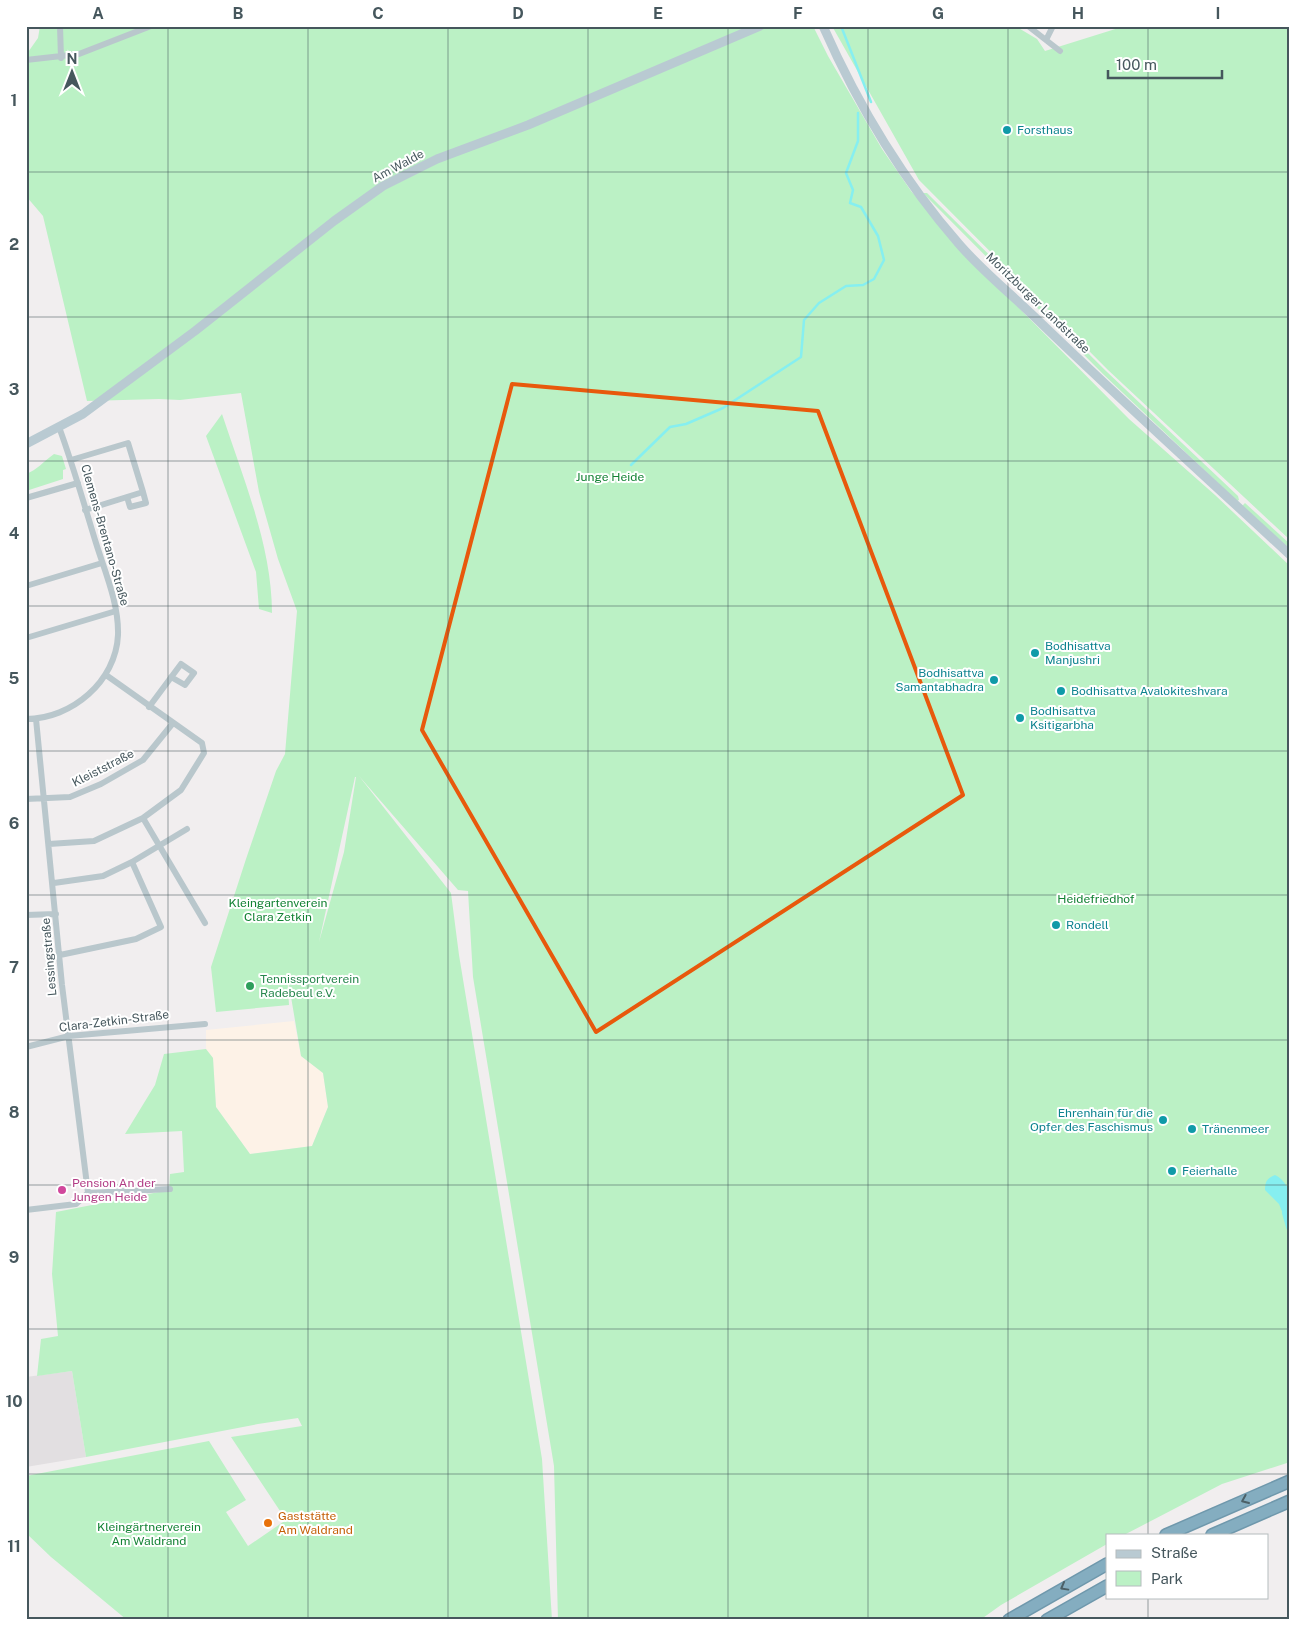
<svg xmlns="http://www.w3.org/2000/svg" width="1316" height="1646" viewBox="0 0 1316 1646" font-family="'Public Sans',sans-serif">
  <rect width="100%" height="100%" fill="#f1eeef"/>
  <path fill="#fdf2e7" d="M294,1021L301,1056L323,1073L328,1107L312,1146L250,1154L216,1107L213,1058L206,1049V1030Z"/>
  <path fill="#e2dfe1" d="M72,1371L86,1457L26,1467V1377Z"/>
  <path fill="#bbf1c5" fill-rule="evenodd" d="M40,26H813L828,56L882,149L911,191L1000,289L1129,419L1215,495L1290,566V1462L1222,1484L1124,1535H1107V1544L1001,1605L980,1620H558L554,1466L473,977L468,891L458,890L359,776L451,893L459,955L542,1459L552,1620H127L51,1557L26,1533V1476L209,1441L246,1500L226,1512L248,1546L286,1520L231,1437L302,1426L298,1418L258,1424L86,1457L72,1371L37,1376L41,1339L58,1336L52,1274L56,1212L169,1190L170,1174L184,1172L182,1131L125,1134L155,1085L164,1054L206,1049L213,1058L216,1107L250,1154L312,1146L328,1107L323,1073L301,1056L287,973L289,1005L216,1012L211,967L246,859L276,771L285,754L297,611L278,559L259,492L241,393L180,400L159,399L87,401L43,216L26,196V55L38,38ZM356,777L344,852L319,942L355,777Z
    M832,26H1015L1037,39L1045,51L1125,26H1290V540L1108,370L919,180Z
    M923,193H927L1106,371L1238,496L1239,500L1237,501L1103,374Z
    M222,414C243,478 272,546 272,613L259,609L256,572L206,436Z
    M54,454L62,456L66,469L63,470V479L26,491V474C37,470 44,461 54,454Z
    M1245,503L1290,544V549L1242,506Z"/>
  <path fill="#86eff0" d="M1275,1175C1288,1181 1297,1202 1286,1213L1283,1214L1279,1204L1265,1190C1265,1182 1267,1178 1275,1175Z"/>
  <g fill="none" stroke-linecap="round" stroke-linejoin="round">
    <path stroke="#86eff0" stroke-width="2.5" d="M841,26L871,102
      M631,465L670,427L686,424L723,408L801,357L804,320L819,303L846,286L863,285L874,279L884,260L878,236L861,207L850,203L853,190L846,173L858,141V113"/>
    <path stroke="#86eff0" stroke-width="8" d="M1286,1213L1290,1227"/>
    <defs>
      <path id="highway" d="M1166,1535L1290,1481
        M1212,1535L1290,1501
        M1009,1620L1107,1564
        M1047,1620L1107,1586"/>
    </defs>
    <use href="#highway" stroke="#6f98ac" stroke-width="14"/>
    <path stroke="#b9c7cc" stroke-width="6" d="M60,26L61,58
      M1028,26L1060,51
      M1046,40L1053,26
      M26,60L79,54L151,26
      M71,460L128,443L143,492L85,510
      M127,497L130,507L146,503L143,492
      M26,498L78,483
      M26,586L102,563
      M26,638L116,611
      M149,707L181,664L194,673L185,685L171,677
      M26,719C72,719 116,681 118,635C119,604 105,572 96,543C84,504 73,465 59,427
      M36,719L62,985L88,1193
      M26,799L70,797L101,784L143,760L173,723
      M143,818L205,923
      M49,844L94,841L143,818L181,790L204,753L202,743L106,675
      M54,883L103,876L132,862L187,829
      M26,915L56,914
      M60,955L136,939L161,927L132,862
      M26,1047L69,1036L205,1024
      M26,1210L76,1204L88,1193L170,1189"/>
    <path stroke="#b9cad2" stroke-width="9" d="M823,26C857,103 903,180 959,244C984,273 1016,298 1043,325C1124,403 1207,478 1290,555
      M26,444L83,414L195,331L334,221L383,186L437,159L528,125L760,26"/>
    <use href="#highway" stroke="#84adc0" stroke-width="11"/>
  </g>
  <defs><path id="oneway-chevron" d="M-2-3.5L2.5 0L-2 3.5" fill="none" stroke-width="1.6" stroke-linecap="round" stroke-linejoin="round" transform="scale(1.25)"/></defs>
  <g stroke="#4c6067">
    <use href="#oneway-chevron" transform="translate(1245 1500) rotate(157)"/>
    <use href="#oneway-chevron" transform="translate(1064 1587) rotate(151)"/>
  </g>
  <path fill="none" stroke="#e8590c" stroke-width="4" stroke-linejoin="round" d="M512,384L818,411L963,795L596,1032L422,730Z"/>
  <path fill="none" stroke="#46575d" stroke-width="1" stroke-opacity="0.55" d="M168,26V1620M308,26V1620M448,26V1620M588,26V1620M728,26V1620M868,26V1620M1008,26V1620M1148,26V1535M26,172H1290M26,317H1290M26,461H1290M26,606H1290M26,751H1290M26,895H1290M26,1040H1290M26,1185H1290M26,1329H1290M26,1474H1290M1148,1597V1620"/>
  <g fill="#0f9aa8" stroke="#fff" stroke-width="2">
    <circle cx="1007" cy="130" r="5"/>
    <circle cx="1035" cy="653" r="5"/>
    <circle cx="994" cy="680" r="5"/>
    <circle cx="1061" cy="691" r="5"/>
    <circle cx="1020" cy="718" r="5"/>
    <circle cx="1056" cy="925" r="5"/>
    <circle cx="1163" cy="1120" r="5"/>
    <circle cx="1192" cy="1129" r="5"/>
    <circle cx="1172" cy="1171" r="5"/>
  </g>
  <circle fill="#2e9e5b" stroke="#fff" stroke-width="2" cx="250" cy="986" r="5"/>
  <circle fill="#d1479c" stroke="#fff" stroke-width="2" cx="62" cy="1190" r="5"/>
  <circle fill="#e8710a" stroke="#fff" stroke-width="2" cx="268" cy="1523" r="5"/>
  <g text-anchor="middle" stroke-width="4" stroke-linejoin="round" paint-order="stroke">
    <g font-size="12" fill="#0d838f" stroke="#fff" text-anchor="start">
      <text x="1017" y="134">Forsthaus</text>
      <text x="1045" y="650">Bodhisattva<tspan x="1045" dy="14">Manjushri</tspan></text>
      <text x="984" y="677" text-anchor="end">Bodhisattva<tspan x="984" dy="14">Samantabhadra</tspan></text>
      <text x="1071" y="695">Bodhisattva Avalokiteshvara</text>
      <text x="1030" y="715">Bodhisattva<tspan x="1030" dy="14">Ksitigarbha</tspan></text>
      <text x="1066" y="929">Rondell</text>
      <text x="1153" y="1117" text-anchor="end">Ehrenhain für die<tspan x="1153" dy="14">Opfer des Faschismus</tspan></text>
      <text x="1202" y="1133">Tränenmeer</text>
      <text x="1182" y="1175">Feierhalle</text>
    </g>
    <g font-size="12" fill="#46575d" stroke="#fff">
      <text transform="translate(398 166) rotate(-28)" y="4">Am Walde</text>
      <text transform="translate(1038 303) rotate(44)" y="4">Moritzburger Landstraße</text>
      <text transform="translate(105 535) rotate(74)" y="4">Clemens-Brentano-Straße</text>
      <text transform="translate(103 768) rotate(-27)" y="4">Kleiststraße</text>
      <text transform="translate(49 957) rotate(-95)" y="4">Lessingstraße</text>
      <text transform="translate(114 1021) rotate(-7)" y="4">Clara-Zetkin-Straße</text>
    </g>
    <g font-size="12" fill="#138234" stroke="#fff">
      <text x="610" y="481">Junge Heide</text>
      <text x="1096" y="903">Heidefriedhof</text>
      <text x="278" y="907">Kleingartenverein<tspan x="278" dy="14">Clara Zetkin</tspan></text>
      <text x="149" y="1531">Kleingärtnerverein<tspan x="149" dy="14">Am Waldrand</tspan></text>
    </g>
    <g font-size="12" fill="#27864d" stroke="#fff" text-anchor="start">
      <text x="260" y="983">Tennissportverein<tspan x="260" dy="14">Radebeul e.V.</tspan></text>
    </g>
    <g font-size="12" fill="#b23c85" stroke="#fff" text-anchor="start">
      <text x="72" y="1187">Pension An der<tspan x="72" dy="14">Jungen Heide</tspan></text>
    </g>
    <g font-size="12" fill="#c56008" stroke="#fff" text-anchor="start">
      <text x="278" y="1520">Gaststätte<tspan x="278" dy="14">Am Waldrand</tspan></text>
    </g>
  </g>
  <rect width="1316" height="1646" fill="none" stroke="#ffffff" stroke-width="55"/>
  <rect x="1106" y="1534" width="162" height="65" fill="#ffffff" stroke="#b5bcbe"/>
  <rect x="1116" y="1550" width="25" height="8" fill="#b9cad2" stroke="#b5bcbe"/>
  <text x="1151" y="1558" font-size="15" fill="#46575d">Straße</text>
  <rect x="1116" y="1571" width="25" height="15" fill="#bbf1c5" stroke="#b5bcbe"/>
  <text x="1151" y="1584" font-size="15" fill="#46575d">Park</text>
  <g transform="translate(72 72)" stroke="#ffffff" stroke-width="4" paint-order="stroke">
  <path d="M0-4L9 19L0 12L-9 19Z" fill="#46575d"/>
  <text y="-8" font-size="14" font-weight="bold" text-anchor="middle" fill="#46575d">N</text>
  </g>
  <path d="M1108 70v8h114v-8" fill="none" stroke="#46575d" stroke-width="2.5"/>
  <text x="1116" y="70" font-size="15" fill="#46575d" stroke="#ffffff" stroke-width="4" paint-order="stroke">100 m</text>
  <rect x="28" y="28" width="1260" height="1590" fill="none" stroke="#46575d" stroke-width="2"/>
  <g font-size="16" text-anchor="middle" font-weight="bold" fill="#46575d">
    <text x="98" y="19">A</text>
    <text x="238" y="19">B</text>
    <text x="378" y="19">C</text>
    <text x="518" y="19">D</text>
    <text x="658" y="19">E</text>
    <text x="798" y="19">F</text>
    <text x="938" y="19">G</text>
    <text x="1078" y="19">H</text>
    <text x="1218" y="19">I</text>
    <text x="14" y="106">1</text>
    <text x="14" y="250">2</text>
    <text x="14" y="395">3</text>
    <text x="14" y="539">4</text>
    <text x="14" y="684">5</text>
    <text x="14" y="829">6</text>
    <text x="14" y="973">7</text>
    <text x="14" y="1118">8</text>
    <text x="14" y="1263">9</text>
    <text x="14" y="1407">10</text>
    <text x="14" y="1552">11</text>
  </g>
</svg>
